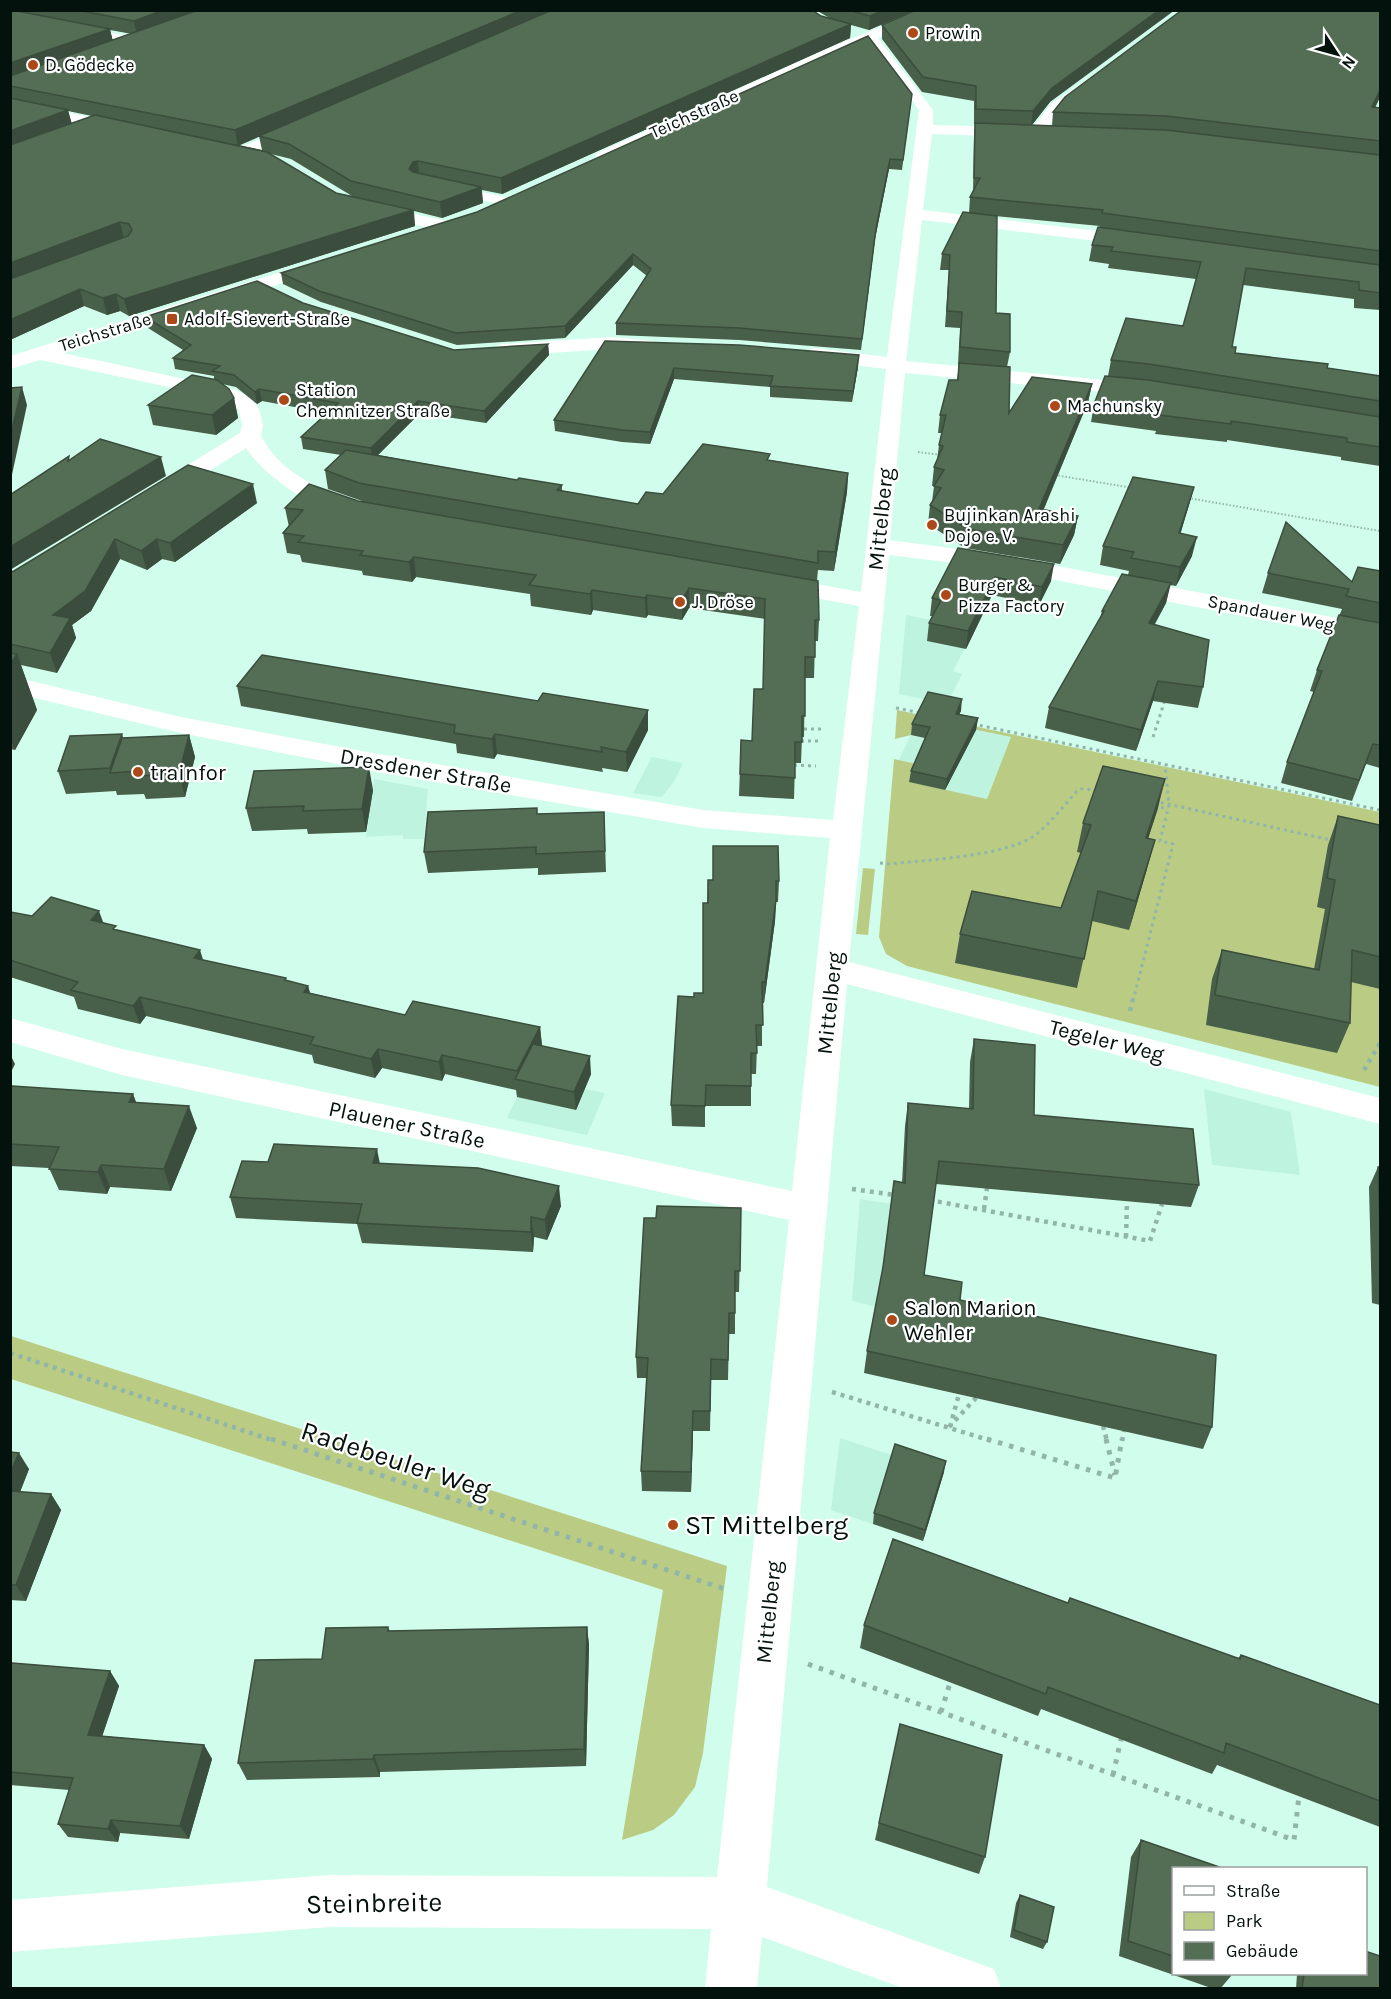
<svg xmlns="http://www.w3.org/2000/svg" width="1391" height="1999" viewBox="0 0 1391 1999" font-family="Karla,sans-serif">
  <rect width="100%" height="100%" fill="#d1fded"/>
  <path fill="#bef3e0" d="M906,615L966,627L965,648L953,671L962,674L947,704L899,694Z
    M919,718L1011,737L987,799L909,782L917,764L899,760Z
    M652,757L683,763L675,780L662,797L633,793Z
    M374,779L428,789L424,839H403V835L366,837Z
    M534,1061L591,1074L585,1089L605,1093L587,1135L507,1118Z
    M1204,1089L1291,1112L1300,1175L1212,1165Z
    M860,1199L931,1210L877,1307L852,1301Z
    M840,1438L944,1472L923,1541L831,1510Z"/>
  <path fill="#bacc84" d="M897,710L1380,812V1087L907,966L886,954L879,937L894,759L917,764L910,782L987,799L1011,737L919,718L911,735L895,739Z
    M863,868L875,869L868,935L856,934Z
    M11,1336L727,1566L703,1753L695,1787L674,1815L653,1830L622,1840L663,1590L11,1379Z"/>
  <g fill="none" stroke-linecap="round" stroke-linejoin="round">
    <path stroke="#92b5a9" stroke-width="2" stroke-dasharray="1.5 2" stroke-linecap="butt" d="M918,452L941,455
      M1055,475L1133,488
      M1188,498L1380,531"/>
    <path stroke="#92b5a9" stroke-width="3" stroke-dasharray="3 4" stroke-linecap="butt" d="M896,708L921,713
      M973,724L1380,810
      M804,729H823
      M1153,737L1165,700
      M801,741H822
      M794,765L816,766
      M1154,801L1335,841
      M1154,806L1168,809
      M880,863L889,864C925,860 1012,856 1038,833C1052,821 1064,806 1076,792L1081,789L1100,790
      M1133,1001L1173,844L1160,841L1169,805L1165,765"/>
    <path stroke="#92b5a9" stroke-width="4.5" stroke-dasharray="4 5" stroke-linecap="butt" d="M1130,1011L1133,999
      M1364,1070L1380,1043
      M852,1189L895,1195
      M929,1200L1150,1241L1162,1204
      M984,1209L987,1188
      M1126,1237L1127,1201
      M10,1353L275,1441
      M832,1392L992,1441
      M1103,1426L1107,1441
      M949,1427L976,1398
      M950,1427L959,1394
      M1122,1441L1124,1431"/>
    <path stroke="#92b5a9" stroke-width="5" stroke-dasharray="4.5 7" stroke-linecap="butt" d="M271,1439L728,1590
      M987,1439L1115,1478L1122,1439
      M1106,1439L1115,1475
      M808,1664L1294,1840L1299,1796
      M941,1712L950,1683
      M1113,1775L1121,1739"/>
    <path fill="#fff" fill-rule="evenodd" d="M448,185L510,198L511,201L505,205L443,192L442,189Z"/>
    <path fill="#fff" fill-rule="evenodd" d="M922,10H940L878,38L933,110V125L1018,127L1026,132L1018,137L932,134L923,210L1138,236L1144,237L1147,241L1144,245L1138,246L922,220L906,361L1145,384L1152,386L1155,390L1152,394L1145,396L905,373L890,540L987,553L1380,626V642L987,567L889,555L849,962L1380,1098V1124L847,984L767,1887L994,1969L1001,1988H903L762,1937L757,1988H705L711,1929L329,1927L10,1952V1900L329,1875L717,1877L789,1220L122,1075L10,1042V1018L122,1049L792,1191L830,838L703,828L378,772L181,733L10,692V676L181,717L378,754L703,810L833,820L859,606L776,591L767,589L764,584L767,579L776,577L861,592L886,369L815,360L808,358L805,354L808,350L815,348L887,357L919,110L868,42L609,159H597L595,156L597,153L826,49Z
      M10,13L138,38L145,42L138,46L10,21Z
      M1095,74L1102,78L1100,81L1061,110L1041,136H1031L1028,133L1051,104Z
      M10,101L126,124L134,129L126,134L10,110Z
      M301,122L306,124L309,127L306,130L246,156H234L232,153L234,150Z
      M371,205L452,222L455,226L452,230L446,231L365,214L363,210L365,206Z
      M323,259L329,260L332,264L329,268L63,353L236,390L251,398L259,409L263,425L261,436C280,472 317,489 355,501L358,506L355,511C322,519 263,475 246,448L168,497L160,499L152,497L149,492L152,487L240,433L242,425L239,410L229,402L212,396L40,360L10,369V356Z
      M612,337L653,341L656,345L653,349H612L503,356L496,354L493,350L496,346L503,344Z"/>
  </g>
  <path fill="#485f49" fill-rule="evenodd" d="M10,10H812L821,16L831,19L816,10H915L869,30L851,25L850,38L502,194L482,190L483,203L442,218L414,211L415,226L129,316L120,311L107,315L84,306L10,340ZM110,30L132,34L113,41ZM68,111L92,116L72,124ZM259,136L262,150L238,145ZM271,154L291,159L352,196L336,193Z
    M1380,10V97L1375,108H1380V310L1354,308V299L1243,285L1232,347L1235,353L1327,368L1380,376V466L1341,460V457L1227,440V442L1155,434L1156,431L1091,422L1094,404L1108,376L1111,360L1183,326L1196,279L1108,268L1109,264L1089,261L1092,245L1100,226L995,216L996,313L1010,352L1007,367L1009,413L1092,384L1088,402L1044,509L1078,516L1074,535L1060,564L965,548L928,524L930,505L932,502L934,486H932L934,467L937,460L939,445L942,433H938L940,415L957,380L959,364H958L960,328L945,327L949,270H940L942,254L969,213L970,197L973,193L974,138L975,124H974V101L922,92L882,39V25L1050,102L1032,125L1052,126L1053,112Z
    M912,94L902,170L889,169L875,239L861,350L739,340L616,335V323L647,276L633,265L565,338L457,345L321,302L283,284L281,273Z
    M303,303L454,350L548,344L549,355L486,423L420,413L378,455L517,480L562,485V491L638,504L663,494L770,460L848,473L847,492L834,571L818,570L817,580L819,620L818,641H815L814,678H805L804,737H802L801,763H795L794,799L739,796L741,740L752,741L763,689L765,619L689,608L682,620L648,615L646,618L593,610L591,615L531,606L530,594L416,577L412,582L363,575L362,571L302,562L300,555L287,553L283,533L289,527L285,508L362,501L328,489L325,470L341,455L303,449L301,437L327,413L262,401L257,404L236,387L222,384L234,398L238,418L216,435L153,425L148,405L214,380V376L175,369L173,358L183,350L148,328L145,317Z
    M605,341L858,367L852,402L770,397V387L674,379L650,444L622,442L555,431L554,420Z
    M188,465L257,503L175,562L162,559L147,570L120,559L91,611L72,625L76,638L57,673L21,665L37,710L15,750L10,749V572L14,571Z
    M1194,487L1189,505L1180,534L1192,556L1176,586L1170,585L1166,603L1155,624L1203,687L1198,708L1153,701L1136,751L1045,728L1049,707L1100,619L1102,611L1128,575L1129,571L1100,565L1103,546Z
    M958,548L1051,581L1039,605L992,595L966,649L927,641L929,623L932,616H930L932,598Z
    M1380,571V768L1366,764L1352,801L1281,783L1287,762L1314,692L1310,691L1317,670L1342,609L1262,593L1268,573L1352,582Z
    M237,686L538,701L648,710V730L627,772L602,768L603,772L497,754L494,759L457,753L456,744L241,706Z
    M961,711L959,714L978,718L976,730L945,790L909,782L911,771L925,738L911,735L912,724Z
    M189,735L195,757L185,797L146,799L144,794L117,795L116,791L66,794L58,771L123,738Z
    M373,790L366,832L308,834L307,829L252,831L246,808Z
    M1158,808L1148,838L1147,869L1129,930L1092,921L1077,988L955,963L960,934L1061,908L1081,853L1077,852L1083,823Z
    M604,812L606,872L538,875V868L428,873L424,852L537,814Z
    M1338,816L1380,825V989L1351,982L1350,1023L1337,1053L1206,1025L1212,979L1222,950L1314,969L1325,909L1317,907L1328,845Z
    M708,880L779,881L778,902H776L775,921L764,1003H762V1046H757L756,1074H751V1106H705V1127L672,1126L671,1105L694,997L703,993Z
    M10,912L32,916L103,922L118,931L203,960L308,986L310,993L405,1015L540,1027L542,1046L591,1074L576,1110L517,1097L516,1090L445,1074L442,1081L382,1068L375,1078L314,1063L312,1055L146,1016L140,1024L78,1009L74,997L10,977Z
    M974,1039L1034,1115L1199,1185L1191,1207L936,1184L924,1275L960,1300L1212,1427L1203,1449L864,1373L867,1351L902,1183L905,1126L908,1103L969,1109L970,1062Z
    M10,1089L133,1094L136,1103L197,1128L171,1191L110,1187L107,1194L59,1190L49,1168L10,1166Z
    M268,1162L380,1163L561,1206L547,1240L534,1237L533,1252L362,1243L357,1224L236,1218L230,1197Z
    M1378,1167H1380V1305L1372,1303L1369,1187Z
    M741,1208L739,1292H735V1334H729L728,1380H711L710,1431H693L691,1492L642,1491L641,1471L647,1378H637L636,1357L656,1218Z
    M10,1452L29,1469L20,1492L51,1494L61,1510L26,1601L10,1600Z
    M944,1472L923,1541L873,1524L874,1513Z
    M1068,1603L1238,1658L1241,1655L1380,1705V1827L1217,1765L1212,1774L1041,1709L1038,1716L860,1648L864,1625Z
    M388,1627L390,1631L587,1627L589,1645L586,1766L380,1772V1777L247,1780L238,1763L322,1659Z
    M10,1668L110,1671L119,1686L102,1736L204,1745L212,1759L189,1839L120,1833L118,1842L68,1837L58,1824L69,1790L10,1785Z
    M900,1724L985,1857L979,1874L875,1840Z
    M1141,1840L1173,1869V1974H1231V1976L1220,1989H1214L1119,1956L1131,1857Z
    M1020,1895L1047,1942L1043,1949L1010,1937L1016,1903Z
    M1297,1974H1365L1380,1989H1296Z"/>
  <path fill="#3b4d3c" d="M164,10H205L137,35L134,21Z
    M522,10H554L238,146L235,130Z
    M884,10H915L869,30L870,16Z
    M1159,10H1175L1050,102L1031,126L1033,111L1052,88Z
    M851,24L850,38L502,194L501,178Z
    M110,29L113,43L10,78V63Z
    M1380,90V97L1368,122L1372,107Z
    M68,110L72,125L10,147V131Z
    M890,159L889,169L875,239L861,350L876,228Z
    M418,161L419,177L414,178L409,169L413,162Z
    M481,187L483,203L442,218L440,202Z
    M413,210L415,226L129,316L124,299Z
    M120,222L124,239L10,281V263Z
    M633,254V265L565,338V326Z
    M80,289L84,306L10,340V320Z
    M116,294L120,311L107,315L103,298Z
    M548,344L549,355L486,423L484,411Z
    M859,355L858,367L852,402L853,391Z
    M674,368V379L650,444V432Z
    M1092,384L1088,402L1036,527L1039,509Z
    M22,387L27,405L10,484V438Z
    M259,389L262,401L257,404L255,392Z
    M234,398L238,418L216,435L212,415Z
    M418,401L420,413L373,460L371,448Z
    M161,457L166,476L10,570V547Z
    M848,473L847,492L834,571L835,552Z
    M253,484L257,503L175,562L170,543Z
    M1194,487L1189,505L1175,552L1179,533Z
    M1078,516L1074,535L1060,564L1063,545Z
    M1197,537L1192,556L1176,586L1180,567Z
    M115,539L120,559L91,611L72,625L76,638L57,673L50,653L53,615Z
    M157,539L162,559L147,570L141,551Z
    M414,557L416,577L412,582L409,562Z
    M1054,564L1051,581L1039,605L1042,587Z
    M995,577L992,595L966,649L968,631Z
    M1171,583L1166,603L1144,643L1149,623Z
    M689,588V608L682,620V600Z
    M592,590L593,610L591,615L590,594Z
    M647,595L648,615L646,618L645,598Z
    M17,654L37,710L15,750L10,738V665Z
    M1158,681L1153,701L1136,751L1141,730Z
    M962,699L961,711L954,725L956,714Z
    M648,710V730L627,772L626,752Z
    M978,718L976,730L945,790L947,779Z
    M122,734L129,756L112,773L110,768Z
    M495,734L497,754L494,759L492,739Z
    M189,735L195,757L185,797L179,774Z
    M369,767L373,790L366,832L362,809Z
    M1165,779L1158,808L1139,867L1146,838Z
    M1155,840L1147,869L1129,930L1136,901Z
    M776,900L775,921L764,1003L765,982Z
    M99,911L106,930L91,920Z
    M200,950L206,969L194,958Z
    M308,986L313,1004L304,992Z
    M140,997L146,1016L140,1024L133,1006Z
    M540,1027L542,1046L518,1080L517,1071Z
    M378,1049L382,1068L375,1078L371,1059Z
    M10,1054L15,1064L10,1074Z
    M442,1055L445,1074L442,1081L439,1062Z
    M590,1056L591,1074L576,1110L574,1092Z
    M133,1094L141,1115L129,1102Z
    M189,1106L197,1128L171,1191L164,1169Z
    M377,1149L381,1169L373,1163Z
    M101,1165L110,1187L107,1194L98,1172Z
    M559,1186L561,1206L547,1240L545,1220Z
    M531,1217L534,1237L533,1252L531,1232Z
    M693,1411V1431L691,1492V1472Z
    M19,1453L29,1469L14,1507L10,1502V1473Z
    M946,1461L944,1472L923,1541L925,1530Z
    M51,1494L61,1510L26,1601L16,1585Z
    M587,1627L589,1645L586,1766L584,1749Z
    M110,1671L119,1686L98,1749L88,1735Z
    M204,1745L212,1759L189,1839L180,1826Z
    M374,1755L380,1772V1777L373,1759Z
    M111,1820L120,1833L118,1842L108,1829Z"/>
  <path fill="#546e55" stroke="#3b4d3c" stroke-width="1.5" d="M10,10H12L110,29L10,63Z
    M77,10H164L134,21Z
    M198,10H522L235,130L10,86V76Z
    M552,10H812L821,16L851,24L501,178L418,161L413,162L409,169L413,172L481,187L440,202L351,181L289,144L259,136Z
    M848,10H884L870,16Z
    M916,10H1159L1052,88L1033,111L976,109V86L923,77L882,25Z
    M1182,10H1380V90L1372,107L1380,108V141L1166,116L1053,112L1065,97Z
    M868,36L912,94L903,160L890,159L876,228L862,339L739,328L616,323L651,269L633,254L565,326L456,333L319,291L281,273L477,212Z
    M10,98L68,110L10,131Z
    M95,115L267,152L336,193L413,210L124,299L116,294L103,298L80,289L10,320V279L128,236L132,230L129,224L120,222L10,263V145Z
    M975,123L1166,130L1380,155V251L1102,213L1103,210L970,197L980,178H974Z
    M963,212L997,216L996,313L1010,314V352L960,347L962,312L947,311L950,255L942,254Z
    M1098,227L1380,265V293L1359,290V282L1246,268L1232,347H1236L1235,353L1328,364L1327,368L1380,376V401L1149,364L1111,360L1126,318L1183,326L1201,262L1111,251L1113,247L1092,245Z
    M257,281L303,303L454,350L548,344L484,411L418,401L371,448L301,437L338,403L259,389L255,392L234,375L212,371L220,366L173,358L191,345L145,317Z
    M605,341L739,345L859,355L853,391L770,386L773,376L674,368L650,432L622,430L554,420Z
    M959,363L1010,367L1009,413L1032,377L1092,384L1039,509L1078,516L1063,545L968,529L930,505L941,488L934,486L944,470L934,467L943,446L939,445L946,415H940L949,380H958Z
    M192,375L217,380L229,389L234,398L212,415L148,405Z
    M1105,376L1148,380L1380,417V447L1347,442V438L1231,421V424L1159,415L1161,412L1094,404Z
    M22,387L10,438V388Z
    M100,439L161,457L10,547V495L69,456L68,461Z
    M703,444L770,454L767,460L848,473L835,552L818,551V563L359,483L325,470L346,450L517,480L519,478L562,485L557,490L638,504L646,492L663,494Z
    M188,465L253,484L170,543L157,539L141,551L115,539L85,591L53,615L70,618L50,653L10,644V572L14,571Z
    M1133,477L1194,487L1179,533L1197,537L1180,567L1131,558L1134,552L1103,546Z
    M309,484L358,501L818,581L819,620H815V657H805V716H802V742H795V778L740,774L741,740L752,741L754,689H763L765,599L689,588L682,600L647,595L645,598L592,590L590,594L529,585L536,575L414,557L409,562L360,555L363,551L298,542L304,536L283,533L303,510L285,508Z
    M1286,522L1352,582L1358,567L1380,571V603L1346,596L1349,589L1268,573Z
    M958,548L1054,564L1042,587L995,577L968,631L929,623L941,600L932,598Z
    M1122,574L1171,583L1149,623L1209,640L1203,687L1158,681L1141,730L1049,707L1104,611H1102Z
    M1339,615L1380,623V745L1373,744L1359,780L1287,762L1322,671L1317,670Z
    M10,653L17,654L10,665Z
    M262,655L538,701L543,693L648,710L626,752L601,747L602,752L495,734L492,739L454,733L455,725L237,686Z
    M928,692L962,699L956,714L978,718L947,779L911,771L930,727L912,724Z
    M122,734L110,768L58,771L70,736Z
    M189,735L179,774L139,776L140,771L110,773L122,738Z
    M1103,766L1165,779L1146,838L1155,840L1136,901L1098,891L1084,959L960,934L972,891L1061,908L1091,825L1083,823Z
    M369,767L362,809L303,811L304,806L246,808L254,771Z
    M537,808V814L604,812L605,851L536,854V847L424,852L428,812Z
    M1338,816L1380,825V957L1352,950L1350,1023L1215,995L1222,950L1319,970L1335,880L1327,878Z
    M713,846H778L779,881H776V900L765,982H762L763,1025H756L757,1053H751V1086L706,1085L705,1106L671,1105L678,996L694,997V993H703V903H708V880H713Z
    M51,897L99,911L91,920L116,926L113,929L200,950L194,958L286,978L285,980L308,986L304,992L405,1015L413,1001L540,1027L517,1071L442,1055L439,1062L378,1049L371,1059L310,1044L314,1037L140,997L133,1006L71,990L78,982L10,960V912L32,916Z
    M974,1039L1035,1045L1034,1115L1193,1129L1199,1185L939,1161L924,1275L962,1282L960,1300L1216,1355L1212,1427L867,1351L883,1267L894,1181L905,1183L908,1103L973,1109Z
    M533,1044L590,1056L574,1092L515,1079Z
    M12,1086L133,1094L129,1102L189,1106L164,1169L101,1165L98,1172L49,1169L59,1147L10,1144V1089Z
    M274,1144L377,1149L373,1163L478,1168L559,1186L545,1220L531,1217V1232L357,1223L362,1204L230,1197L242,1161L268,1162Z
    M1378,1167H1380V1223Z
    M657,1206L741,1208L740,1271H735V1313H729L728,1360L711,1359L710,1411H693L691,1472L641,1471L648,1358L636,1357L644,1218H656Z
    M895,1444L946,1461L925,1530L874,1513Z
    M10,1452L19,1453L10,1473Z
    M10,1491L51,1494L16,1585H10Z
    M893,1539L1068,1603L1070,1598L1240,1659L1241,1655L1380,1705V1801L1226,1743L1224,1753L1048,1687L1046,1694L864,1625Z
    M388,1627V1631L587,1627L584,1749L374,1755L373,1759L238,1763L255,1660L322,1659L326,1628Z
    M12,1663L110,1671L88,1735L204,1745L180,1826L111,1820L108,1829L58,1824L73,1778L10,1772V1668Z
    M900,1724L1002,1755L985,1857L879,1823Z
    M1141,1840L1225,1869H1173V1956L1128,1941Z
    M1020,1895L1054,1907L1047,1942L1014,1930Z
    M1365,1951L1380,1956V1989H1302L1304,1974H1365Z"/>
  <g fill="#ad4918" stroke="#fff" stroke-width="2">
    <circle cx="913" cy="33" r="6"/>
    <circle cx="33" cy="65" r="6"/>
    <rect x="166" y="313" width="12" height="12" rx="3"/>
    <circle cx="284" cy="400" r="6"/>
    <circle cx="1055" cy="406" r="6"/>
    <circle cx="932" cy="525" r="6"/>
    <circle cx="946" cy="595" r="6"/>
    <circle cx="680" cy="602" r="6"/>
    <circle cx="138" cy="772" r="6"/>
    <circle cx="892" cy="1320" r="6"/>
    <circle cx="673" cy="1525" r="6"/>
  </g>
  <g text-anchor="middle" stroke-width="4.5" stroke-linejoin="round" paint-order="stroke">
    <g font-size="18" fill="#03120d" stroke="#fff" text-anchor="start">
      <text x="925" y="39">Prowin</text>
      <text x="45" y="71">D. Gödecke</text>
      <text x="184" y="325">Adolf-Sievert-Straße</text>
      <text x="296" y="396">Station<tspan x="296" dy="21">Chemnitzer Straße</tspan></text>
      <text x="1067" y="412">Machunsky</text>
      <text x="944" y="521">Bujinkan Arashi<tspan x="944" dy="21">Dojo e. V.</tspan></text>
      <text x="958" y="591">Burger &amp;<tspan x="958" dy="21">Pizza Factory</tspan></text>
      <text x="692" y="608">J. Dröse</text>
    </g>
    <g font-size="18" fill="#03120d" stroke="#fff">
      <text transform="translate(694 114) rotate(-24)" y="6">Teichstraße</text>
      <text transform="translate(105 332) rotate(-17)" y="6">Teichstraße</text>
      <text transform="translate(1271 613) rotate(11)" y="6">Spandauer Weg</text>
    </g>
    <g font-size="22" fill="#03120d" stroke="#fff">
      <text transform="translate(880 519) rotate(-84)" y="8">Mittelberg</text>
      <text transform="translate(426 770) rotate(10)" y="8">Dresdener Straße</text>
      <text transform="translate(829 1003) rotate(-84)" y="8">Mittelberg</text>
      <text transform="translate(1107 1040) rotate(14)" y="8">Tegeler Weg</text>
      <text transform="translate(407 1124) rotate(12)" y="8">Plauener Straße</text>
      <text transform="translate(768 1612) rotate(-84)" y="8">Mittelberg</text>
    </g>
    <g font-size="22" fill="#03120d" stroke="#fff" text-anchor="start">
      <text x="150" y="780">trainfor</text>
      <text x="904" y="1315">Salon Marion<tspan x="904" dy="25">Wehler</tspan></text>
    </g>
    <g font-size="27" fill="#03120d" stroke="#fff">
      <text transform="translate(396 1460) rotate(18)" y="9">Radebeuler Weg</text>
      <text transform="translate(374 1903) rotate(-1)" y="9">Steinbreite</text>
    </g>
    <g font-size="27" fill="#03120d" stroke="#fff" text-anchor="start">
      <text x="685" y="1534">ST Mittelberg</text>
    </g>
  </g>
  <rect width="1391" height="1999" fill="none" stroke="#03120d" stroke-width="24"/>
  <rect x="1172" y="1867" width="195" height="108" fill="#ffffff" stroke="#9aa09e" stroke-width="1.5"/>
  <rect x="1184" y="1886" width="30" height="9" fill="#ffffff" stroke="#9aa09e" stroke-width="1.5"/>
  <text x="1226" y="1897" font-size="18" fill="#03120d">Straße</text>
  <rect x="1184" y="1912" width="30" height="18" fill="#bacc84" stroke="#9aa09e" stroke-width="1.5"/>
  <text x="1226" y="1927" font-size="18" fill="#03120d">Park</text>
  <rect x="1184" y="1942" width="30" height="18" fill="#546e55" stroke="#9aa09e" stroke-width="1.5"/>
  <text x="1226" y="1957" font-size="18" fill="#03120d">Gebäude</text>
  <g transform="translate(1337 54) rotate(126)" stroke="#ffffff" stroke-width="4.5" paint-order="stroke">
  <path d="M0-4.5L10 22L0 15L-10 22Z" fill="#03120d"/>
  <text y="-9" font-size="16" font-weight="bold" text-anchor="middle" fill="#03120d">N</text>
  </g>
</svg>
